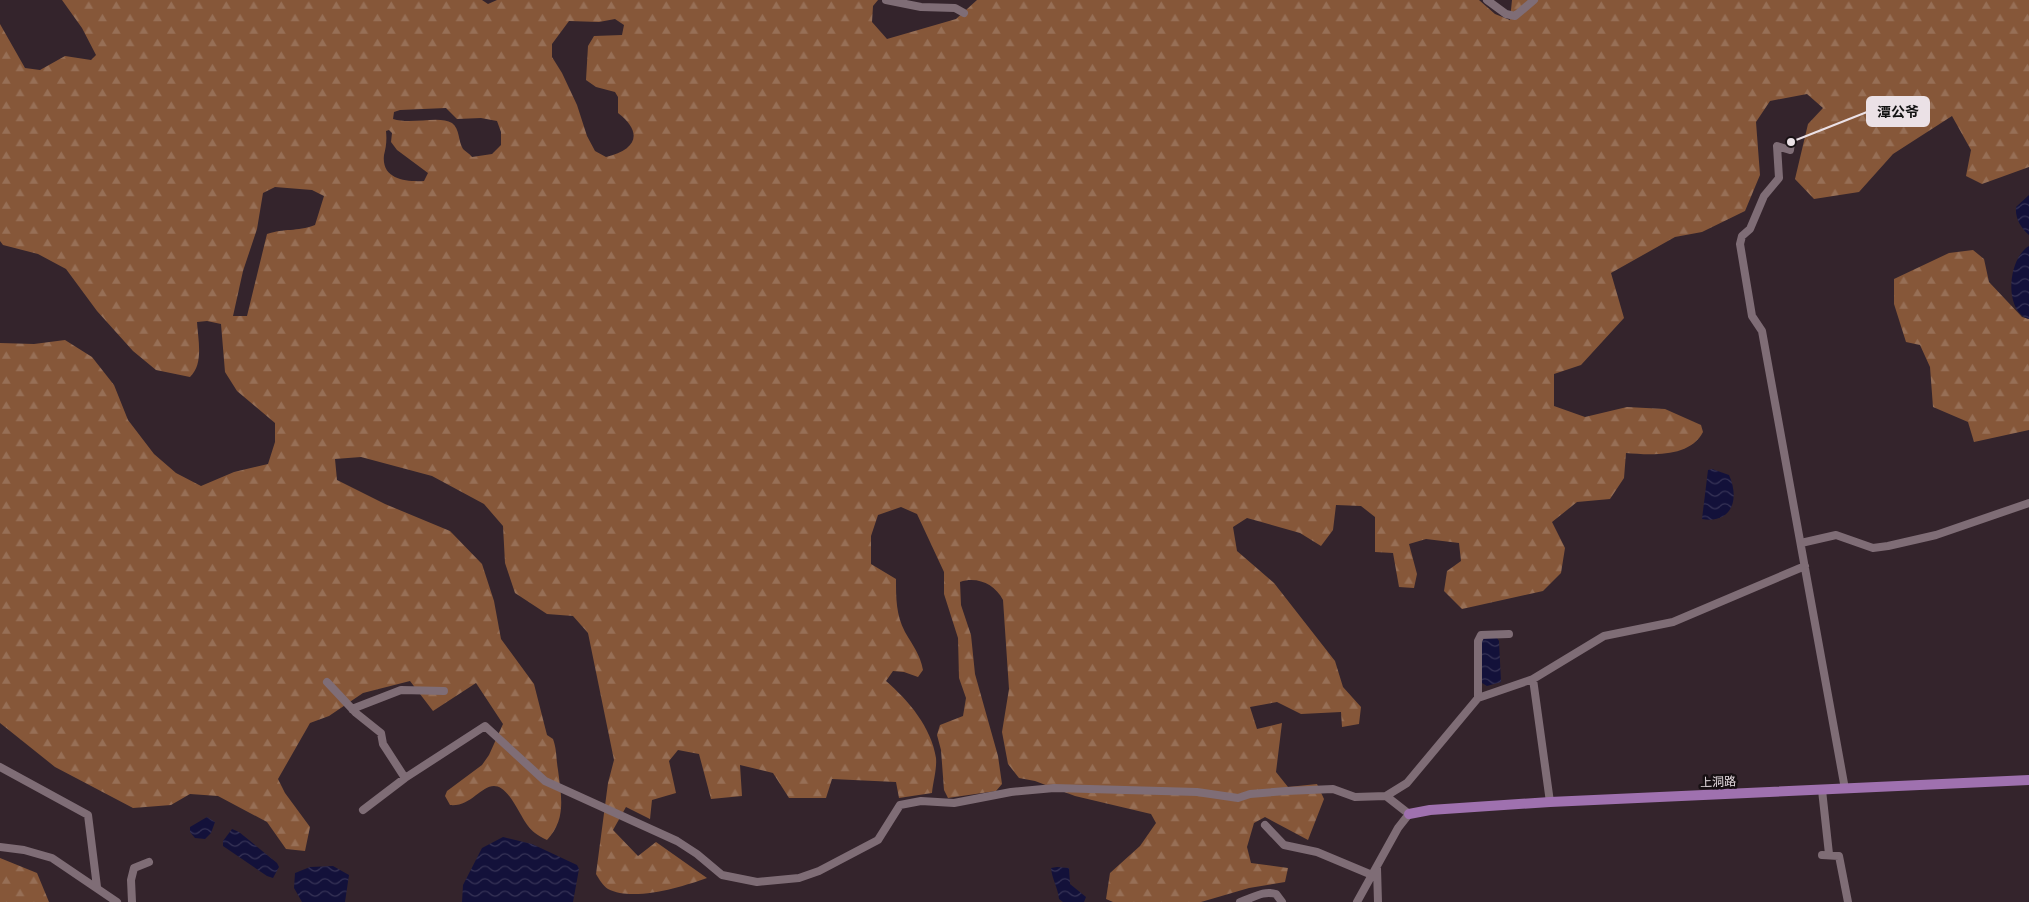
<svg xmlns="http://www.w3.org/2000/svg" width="2029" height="902" viewBox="0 0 2029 902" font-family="'IBM Plex Sans','Noto Sans SC',sans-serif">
  <defs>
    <pattern id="forest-firs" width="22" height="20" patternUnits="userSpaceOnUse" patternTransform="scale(1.25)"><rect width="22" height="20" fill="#865739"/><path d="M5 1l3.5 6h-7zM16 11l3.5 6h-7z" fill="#976f56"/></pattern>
    <pattern id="water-waves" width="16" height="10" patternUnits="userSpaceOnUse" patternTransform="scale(1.25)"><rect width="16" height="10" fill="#13113a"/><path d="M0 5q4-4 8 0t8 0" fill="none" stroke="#363356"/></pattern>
  </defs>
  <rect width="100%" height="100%" fill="#34242c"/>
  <path fill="url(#forest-firs)" fill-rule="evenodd" d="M62,0H482L488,4L497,0H878L873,6L872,22L887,39L956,19L977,0H1479L1495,14L1510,20L1512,0H2029V167L1982,184L1966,176L1971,150L1952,116L1893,154L1859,192L1814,199L1795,179L1808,124L1823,108L1807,94L1770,101L1756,122L1760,175L1745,211L1702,232L1675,237L1611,273L1624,318L1581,365L1554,374V406L1585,417L1627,407L1665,409L1701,425L1703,432C1690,458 1650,455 1626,453L1624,478L1610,499L1577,502L1552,522L1565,548L1561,573L1543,591L1462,609L1444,591L1447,571L1461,561L1459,543L1426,539L1409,544L1417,574L1414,588L1399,587L1393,553L1375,552V517L1361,506L1336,505L1333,530L1321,546L1300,533L1247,518L1233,527L1237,551L1274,583L1335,661L1343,687L1361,707L1359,724L1342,727L1341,712L1301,714L1277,702L1250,707L1257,729L1282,723L1276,772L1288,787L1317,784L1324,799L1308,840L1265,817L1254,823L1247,847L1251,863L1288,868L1285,882L1249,888L1201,902H1113L1106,899L1110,873L1140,846L1156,823L1151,814L1075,796L1035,781L1019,778L1008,764L1002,732L1009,689L1003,600C995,584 977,576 960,582L961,605L971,635L975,674L998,756L1002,784L996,791L948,798L944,790L941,750L937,735L940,725L963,716L966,698L959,678L958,638L944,594V572L917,514L901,507L878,515L871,536V564L896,579C896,598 896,615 905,632C913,646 920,654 923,670L918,677L904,672L893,671L886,681C909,701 931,727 936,758C937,769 933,782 932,793L899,798L896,782L832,779L826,798H789L773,773L740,765L742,796L711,799L699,754L678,750L669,761L676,793L652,800L650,819L626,807L613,830L638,856L656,842L707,878C682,887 633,902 608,889C603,886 599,879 596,874L608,783L614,760L588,633L573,616L547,614L515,593L505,563L503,526L484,504L432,476L361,457L335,459L337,480L385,504L450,531L482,564L494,601L501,639L534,684L547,735L553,739C557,750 556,759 558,770C561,795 567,819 547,840C527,831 526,822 514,803C489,762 479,808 450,805L445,796L447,791L482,765L489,755L503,724L476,683L433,711L410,681L363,693L329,716L310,723L278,779L285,793L310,827L305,851L286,849L267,822L218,796L190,794L171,805L133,808L55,767L0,723V343L34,344L65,340L92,357L114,385L128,420L154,454L176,473L201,486L234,472L268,464L275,442V423L237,391L225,372L221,324L207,321L197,322C198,340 204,364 190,377L156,370L133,351L97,311L66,269L38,254L3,245L0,241V24L25,68L40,70L65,56L91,60L96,55L82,28ZM615,19L624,25L622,35L594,36L588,46L586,80L596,87L615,92L618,97V113C644,133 636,150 606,157L595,151L587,136L577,105L562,73L552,57V44L569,21L599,22ZM446,108L457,119L481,118L497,121L501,132V145L492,154L472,157C470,154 465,151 463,149C458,141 460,129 452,123C439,115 412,125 393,119L394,112L400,110ZM389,130L392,133L391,142L397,150L428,173L424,181C407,182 381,180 384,155C386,147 387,141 386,131ZM275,187L312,190L324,196L315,225C296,232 285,228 267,234L247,316H233L243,271L257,229L263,193Z
    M1973,250L1984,259L1989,282L2022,317L2029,319V430L1974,442L1968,422L1933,407L1930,367L1920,345L1906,342L1894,304V279L1949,253Z
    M0,858L37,873L49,902H0Z"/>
  <path fill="url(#water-waves)" d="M2029,195V235C2021,228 2015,219 2016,207Z
    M2029,246V319C2003,311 2008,258 2029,246Z
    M1712,469L1729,475C1740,499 1732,524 1702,519L1708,470Z
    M1483,638H1497L1499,641L1501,682L1487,686L1482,683L1481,642Z
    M207,817L215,822L211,833L205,839L195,838L190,832V827Z
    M232,829L239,832L277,863L279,867L273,878L267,876L223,846V841Z
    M503,837L532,844L577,865L579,869L573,902H462L463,885L482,848Z
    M333,866L349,875L345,902H302L294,888L295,873L310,867Z
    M1057,867L1069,868L1070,884L1086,897L1084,902H1063L1059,899C1058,888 1052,879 1051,868Z"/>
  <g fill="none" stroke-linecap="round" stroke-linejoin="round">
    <path stroke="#7f6d76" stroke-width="8" d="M886,0L921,7L955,8L964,13
      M1487,0L1506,14L1515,16L1534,0
      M1791,142L1790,150L1777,146L1779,178L1764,196L1750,229L1742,236L1740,244L1752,316L1762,331L1845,789
      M1801,543L1836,535L1873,548L1888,546L1936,535L2029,503
      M1533,679L1550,802
      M327,682L356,713L381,733L383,744L405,778
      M1478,698V641L1481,635L1509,634
      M352,709L401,690L444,691
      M0,767L88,815L97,887
      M1822,790L1829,854
      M1386,796L1407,783L1478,698L1533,679L1604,636L1673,622L1805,566
      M363,810L405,778L485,726L545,781L677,841L697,854L722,875L757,882L799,878L819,871L878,840L900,805L921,801L954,803L1011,792L1054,788L1197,792L1238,798L1250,794L1286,791L1333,789L1355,797L1386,796L1409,814L1398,828L1357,902
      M1265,825L1284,845L1317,852L1372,875
      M0,847L24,850L52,858L117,902
      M1822,855L1839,856L1848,902
      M1377,868L1378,902
      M132,902L131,880L134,868L149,862
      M1240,902C1253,898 1263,890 1276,894L1282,902"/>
    <path stroke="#9f71af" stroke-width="10" d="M1409,814L1430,810L1550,802L2029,780"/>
  </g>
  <g text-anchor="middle" stroke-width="5" stroke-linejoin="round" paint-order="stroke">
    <g font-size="12" fill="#ebe1e6" stroke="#171013">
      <text transform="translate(1718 782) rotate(-2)" y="4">上洞路</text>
    </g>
  </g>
  <path fill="none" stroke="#ebe1e6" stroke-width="2" d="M1791 142L1867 112"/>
  <circle fill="#ebe1e6" stroke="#171013" stroke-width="2" cx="1791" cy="142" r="5"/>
  <rect fill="#ebe1e6" stroke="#ebe1e6" stroke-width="2" x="1867" y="97" width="62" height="29" rx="5"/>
  <g font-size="14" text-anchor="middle" font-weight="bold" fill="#111">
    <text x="1898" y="117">潭公爷</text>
  </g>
</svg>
